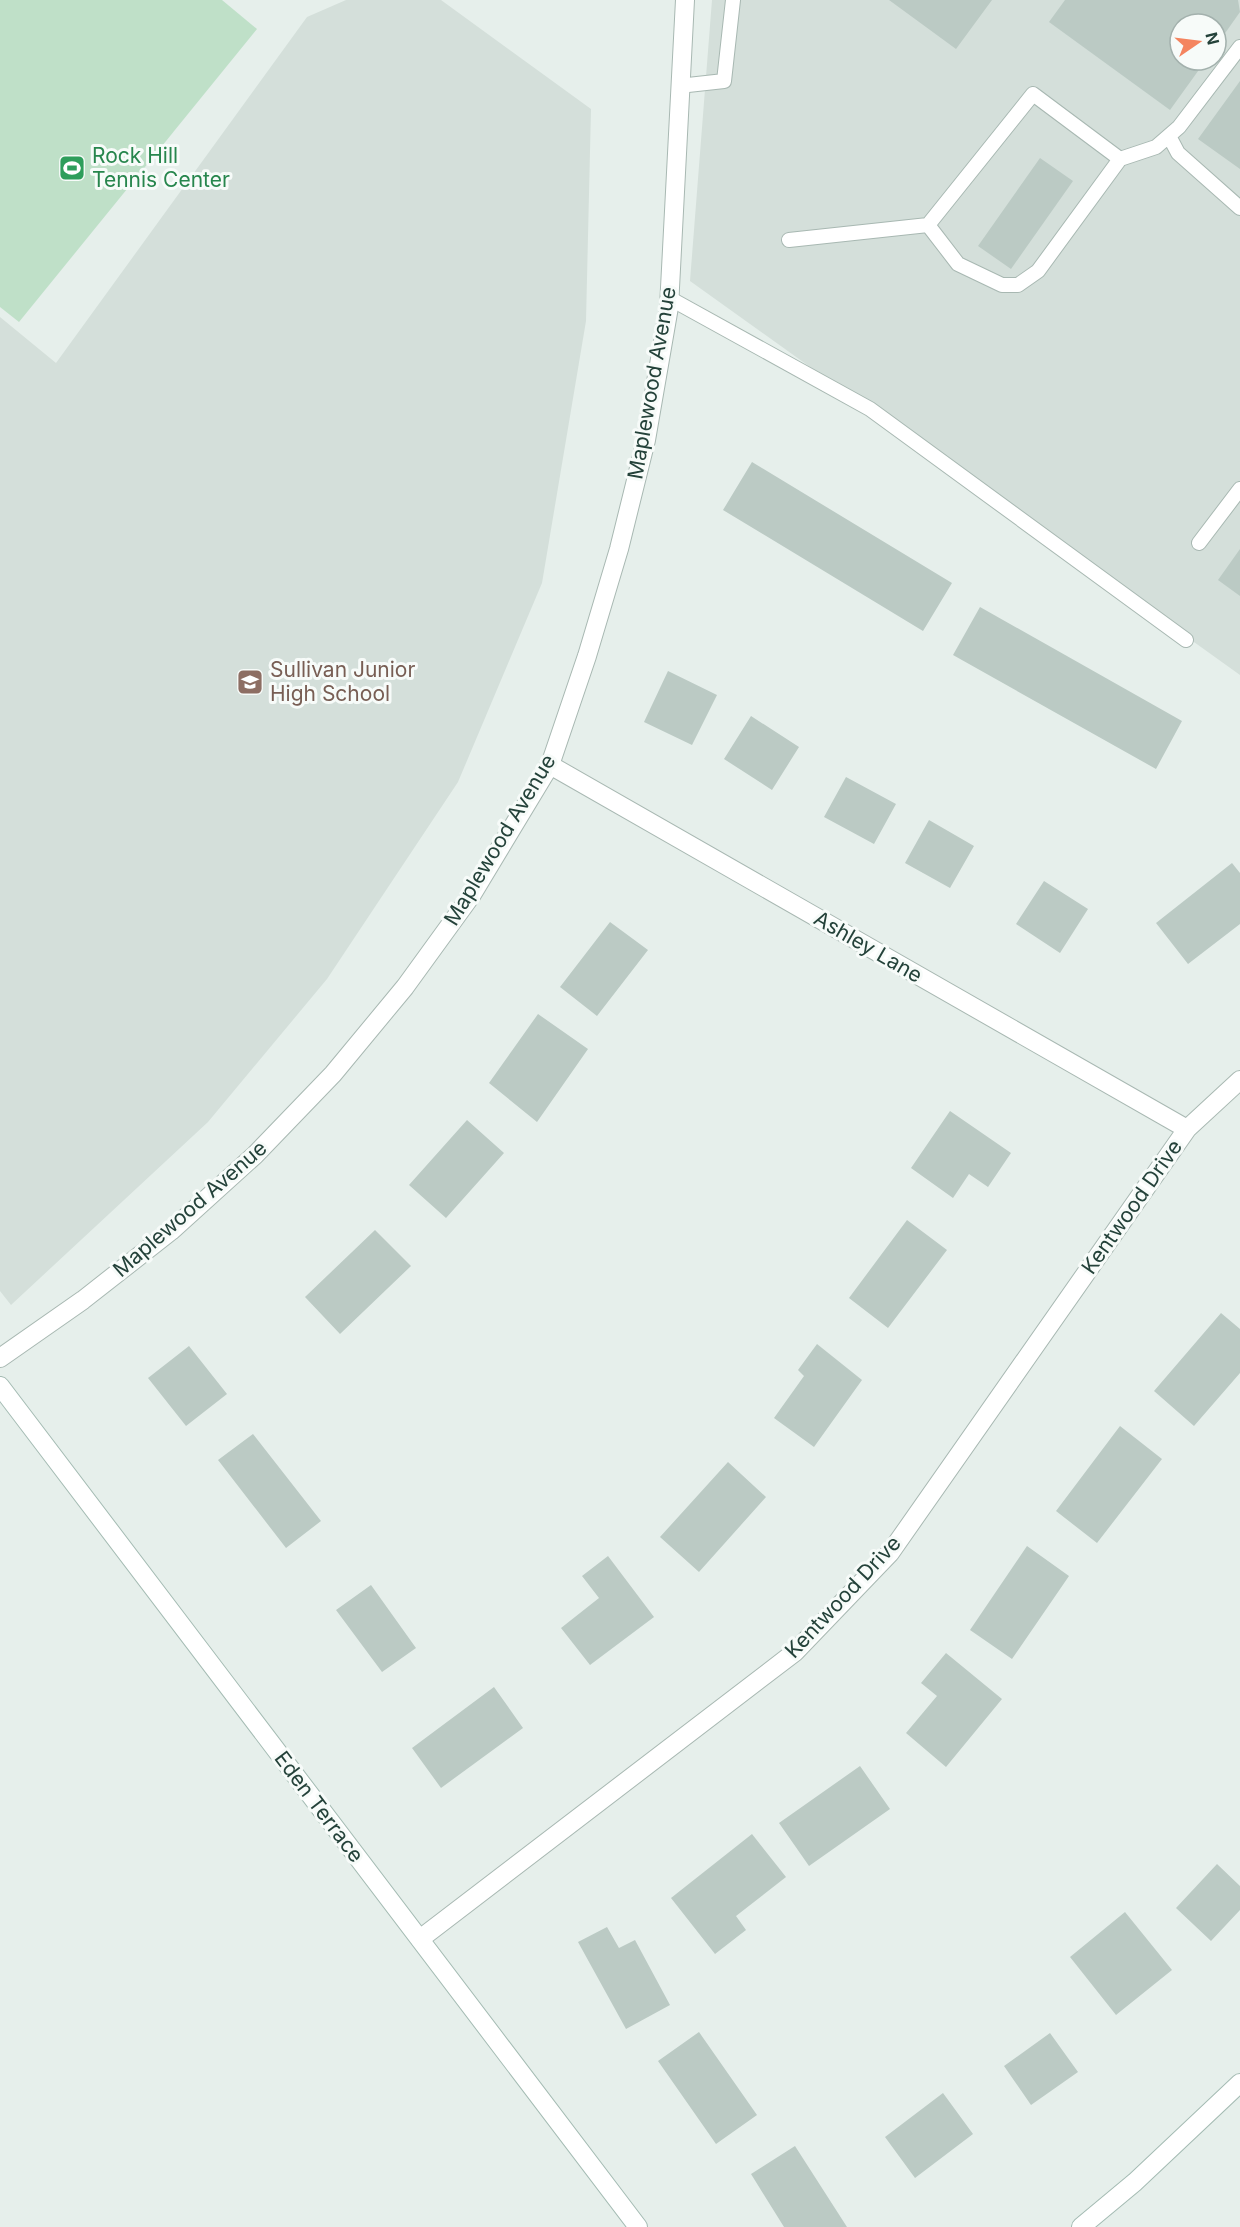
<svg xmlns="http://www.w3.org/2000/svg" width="1240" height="2227" viewBox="0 0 1240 2227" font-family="Inter,sans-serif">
  <rect width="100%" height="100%" fill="#e6efeb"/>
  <path fill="#d4dfda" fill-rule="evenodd" d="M346,0H441L591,109L586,321L542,583L458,782L327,979L208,1122L11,1305L0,1291V317L56,363L307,17Z
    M712,0H1240V675L690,281ZM1180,24H1216V60H1180Z"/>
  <path fill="#bfe0c8" d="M0,0H222L257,29L19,322L0,307Z"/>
  <path fill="#bbcac4" d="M889,0H992L956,49Z
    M1065,0H1238L1240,12L1216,46V24H1180V60H1206L1170,110L1049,22Z
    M1240,81V169L1198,139Z
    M1040,158L1073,181L1011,269L978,246Z
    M752,462L952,583L923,631L723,510Z
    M1240,549V596L1218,580Z
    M980,607L1182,721L1156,769L953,655Z
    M668,671L717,695L692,745L644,722Z
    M751,716L799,747L772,790L724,759Z
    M846,777L896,804L874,844L824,817Z
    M929,820L974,846L950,888L905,863Z
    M1232,863L1240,873V924L1188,964L1156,923Z
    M1044,881L1088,909L1060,953L1016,924Z
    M610,922L648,950L597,1016L560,987Z
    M538,1014L588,1049L537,1122L489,1083Z
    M950,1111L1011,1153L988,1187L969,1174L953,1198L911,1168Z
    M467,1120L504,1153L446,1218L409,1185Z
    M907,1220L947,1250L888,1328L849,1298Z
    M375,1230L411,1266L340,1334L305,1297Z
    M1221,1313L1240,1329V1373L1194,1426L1154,1391Z
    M817,1344L862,1380L814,1447L774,1418L804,1376L798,1370Z
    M189,1346L227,1394L186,1426L148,1378Z
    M1120,1426L1162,1459L1097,1543L1056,1511Z
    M253,1434L321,1521L286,1548L218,1460Z
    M728,1462L766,1497L699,1572L660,1537Z
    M1027,1546L1069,1576L1012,1659L970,1630Z
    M608,1556L654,1617L590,1665L561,1628L599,1598L582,1576Z
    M371,1585L416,1648L382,1672L336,1610Z
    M946,1653L1002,1699L946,1767L906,1733L937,1696L921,1683Z
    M494,1687L523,1728L441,1788L412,1748Z
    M860,1766L890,1809L809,1866L779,1823Z
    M752,1834L786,1877L736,1916L746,1930L715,1954L671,1898Z
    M1217,1864L1240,1886V1910L1211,1941L1176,1908Z
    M1125,1912L1172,1970L1116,2015L1070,1957Z
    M607,1927L619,1948L635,1940L670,2005L626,2029L578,1942Z
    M699,2032L757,2115L716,2144L658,2061Z
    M1050,2033L1078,2072L1031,2105L1004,2066Z
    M943,2093L973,2134L915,2178L885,2137Z
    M795,2146L847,2227H784L751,2174Z"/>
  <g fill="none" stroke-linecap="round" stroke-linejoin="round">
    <defs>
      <path id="lane" d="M679,86L724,81L733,0
        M1169,136L1178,153L1240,208
        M928,225L958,264L1002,285H1018L1038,271L1120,159
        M789,240L928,225L1033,94L1120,159L1156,147L1179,127L1240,47
        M669,298L870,409L1186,640
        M1199,543L1240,489"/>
      <path id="street" d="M550,765L1187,1129
        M0,1358L83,1300L171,1231L255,1155L333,1074L405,987L471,896L550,765L587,656L619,549L646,440L669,307L685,0
        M420,1939L795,1652L890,1553L1187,1129L1240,1080"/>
      <path id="secondary" d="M0,1386L638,2227
        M1081,2227L1135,2182L1240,2083"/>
    </defs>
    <use href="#lane" stroke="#a8b8b2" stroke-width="16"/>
    <use href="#street" stroke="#a8b8b2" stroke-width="20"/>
    <use href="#secondary" stroke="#a4bbb3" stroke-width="20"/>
    <use href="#lane" stroke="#fff" stroke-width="14"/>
    <use href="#street" stroke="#fff" stroke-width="18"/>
    <use href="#secondary" stroke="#fff" stroke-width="18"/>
  </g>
  <defs>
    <symbol id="stadium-square" viewBox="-11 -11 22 22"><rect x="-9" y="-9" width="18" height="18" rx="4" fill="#2e9e5b" stroke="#f7fbf9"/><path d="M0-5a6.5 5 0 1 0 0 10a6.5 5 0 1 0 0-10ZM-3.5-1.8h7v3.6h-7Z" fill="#fff"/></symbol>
    <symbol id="school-square" viewBox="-11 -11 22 22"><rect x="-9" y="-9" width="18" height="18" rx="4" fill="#8d6e63" stroke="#f7fbf9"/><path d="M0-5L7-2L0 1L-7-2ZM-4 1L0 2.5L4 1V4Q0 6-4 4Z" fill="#fff"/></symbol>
  </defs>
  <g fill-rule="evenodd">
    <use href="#stadium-square" x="57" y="153" width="30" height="30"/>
    <use href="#school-square" x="235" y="667" width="30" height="30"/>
  </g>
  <g text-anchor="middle" stroke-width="6" stroke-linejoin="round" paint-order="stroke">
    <g font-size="21" fill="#27864d" stroke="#f7fbf9" text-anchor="start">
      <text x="92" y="163">Rock Hill<tspan x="92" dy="24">Tennis Center</tspan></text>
    </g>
    <g font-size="21" fill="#24423a" stroke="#f7fbf9">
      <text transform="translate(652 383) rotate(-80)" y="7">Maplewood Avenue</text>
      <text transform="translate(500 840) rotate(-59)" y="7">Maplewood Avenue</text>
      <text transform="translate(868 947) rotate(30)" y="7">Ashley Lane</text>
      <text transform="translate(1132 1207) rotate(-55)" y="7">Kentwood Drive</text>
      <text transform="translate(190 1209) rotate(-41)" y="7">Maplewood Avenue</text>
      <text transform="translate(843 1597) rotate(-47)" y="7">Kentwood Drive</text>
      <text transform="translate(319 1807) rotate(53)" y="7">Eden Terrace</text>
    </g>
    <g font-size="21" fill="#785e54" stroke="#f7fbf9" text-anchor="start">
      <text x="270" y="677">Sullivan Junior<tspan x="270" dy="24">High School</tspan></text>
    </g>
  </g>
  <g transform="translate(1198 42) rotate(76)"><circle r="28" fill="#f7fbf9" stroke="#a3b1ad" stroke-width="1.5"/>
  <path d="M0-4.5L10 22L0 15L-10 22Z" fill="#f4845f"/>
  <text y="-9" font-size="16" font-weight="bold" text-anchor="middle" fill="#24423a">N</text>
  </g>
</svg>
